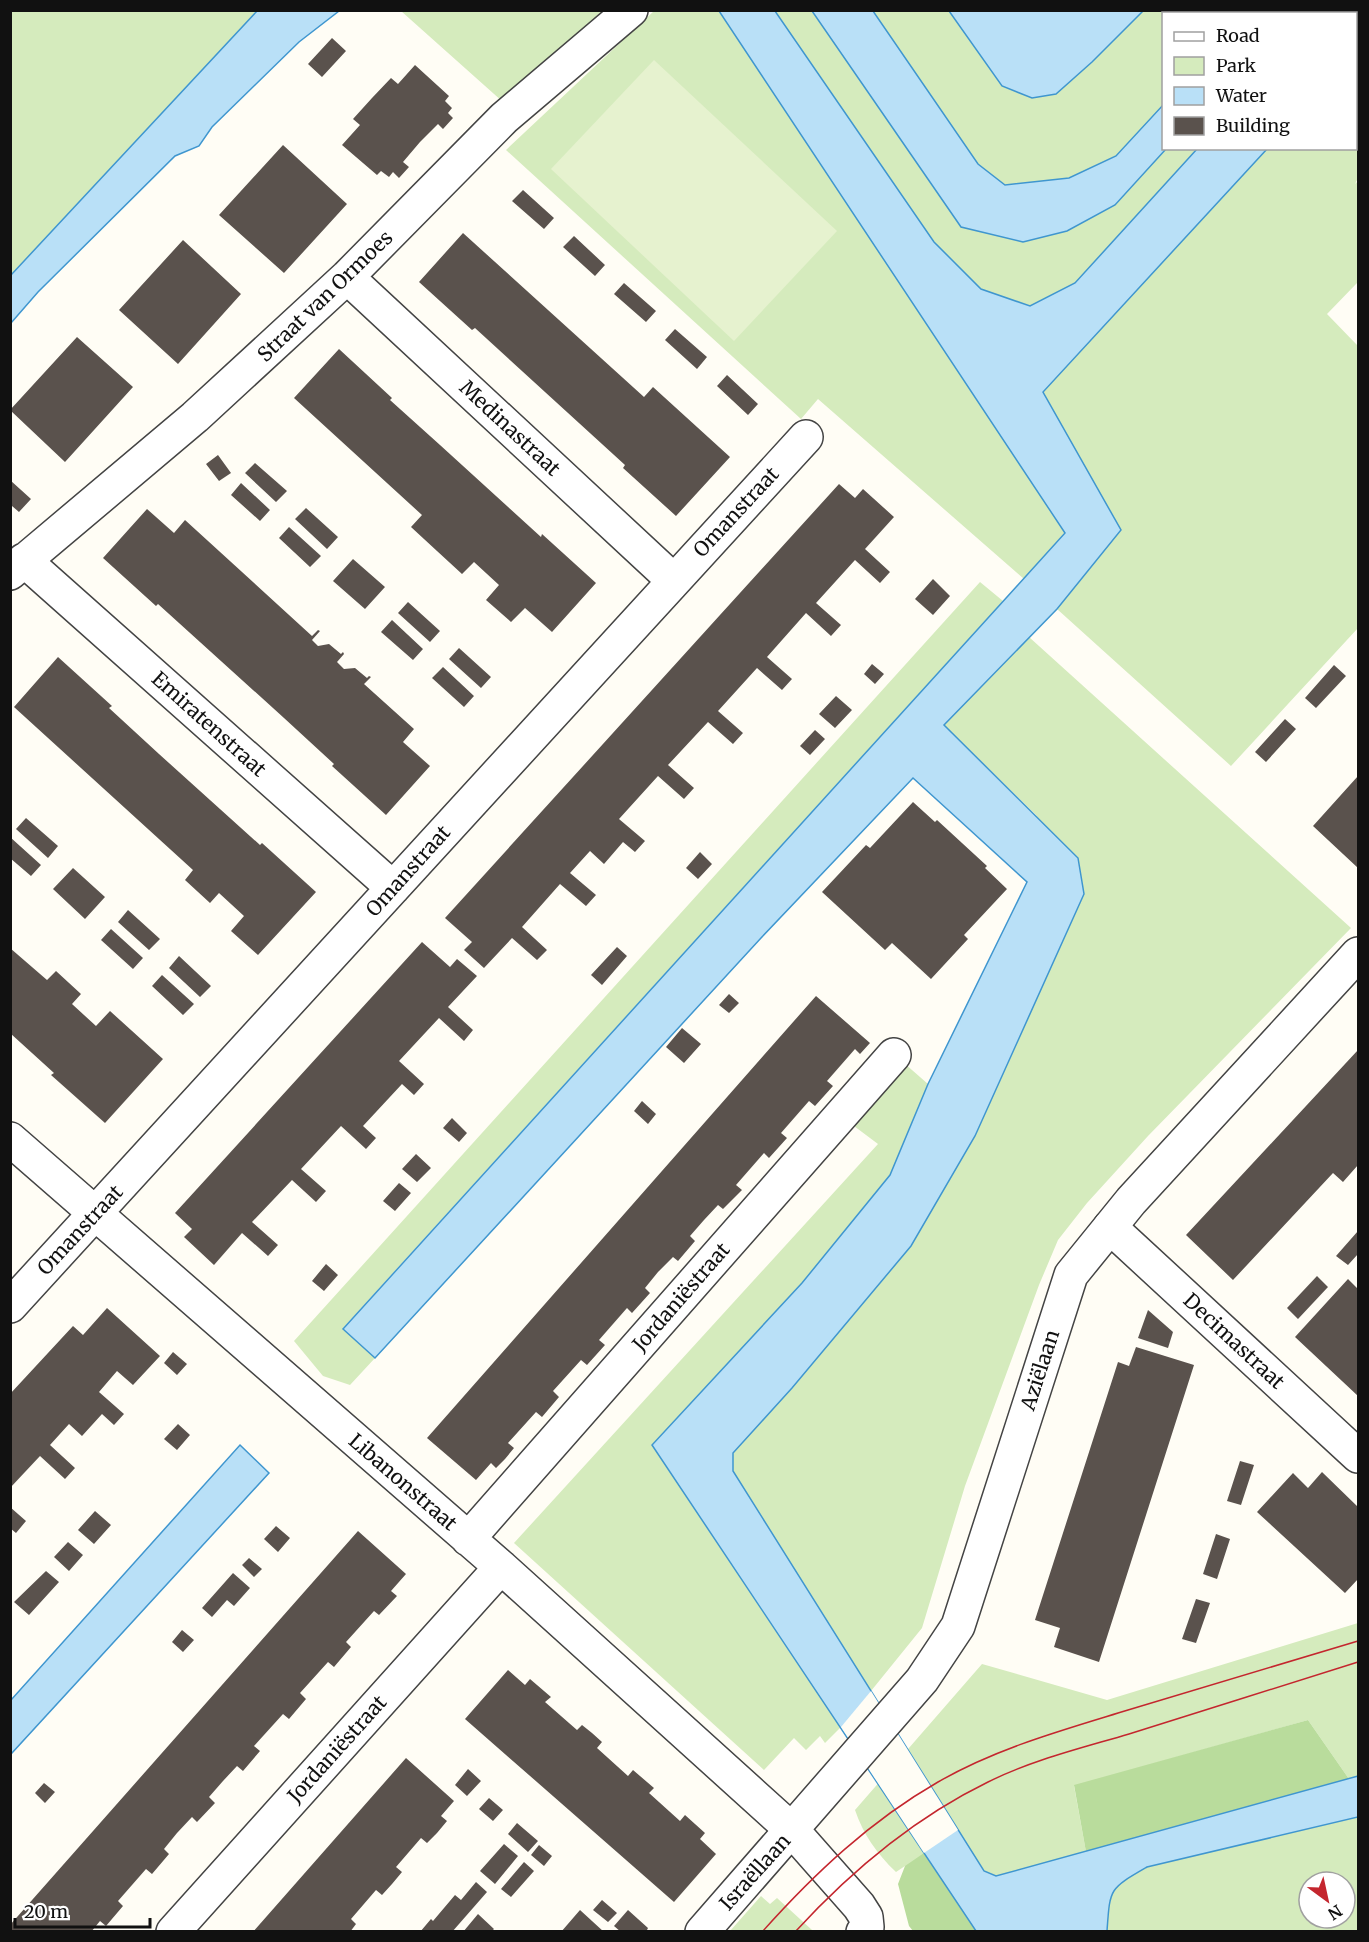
<svg xmlns="http://www.w3.org/2000/svg" width="1369" height="1942" viewBox="0 0 1369 1942" font-family="Merriweather,serif">
  <rect width="100%" height="100%" fill="#fffdf5"/>
  <path fill="#d5ebbd" fill-rule="evenodd" d="M10,11H257L11,275H10Z
    M401,11H608L503,102Z
    M654,11H719L1065,532L1024,579L818,399L801,419L506,150Z
    M775,11H812L961,227L1115,205L1166,149H1197L1075,283L1030,306L981,289L934,242Z
    M873,11H949L1002,86L1056,94L1092,62L1143,11H1251L1248,14H1164L1163,105L1116,156L1069,178L1005,185L978,164Z
    M1358,50V178L1355,184L1358,181V282L1327,314L1358,346V628L1231,766L1057,609L1121,530L1042,392L1267,149L1356,148V53Z
    M980,582L1003,601L343,1328L375,1358L350,1385L323,1376L294,1341Z
    M1029,637L1351,928L1148,1136L1087,1203L1058,1240L1039,1285L965,1486L922,1628L871,1691L733,1472V1453L792,1388L911,1246L975,1136L1084,894L1036,815L944,725Z
    M904,1063L928,1084L890,1175L802,1283L652,1445L841,1727L825,1743L820,1736L806,1750L794,1738L764,1770L514,1543L878,1144L850,1123Z
    M1358,1623V1776L1349,1779L1308,1720L1074,1786L1086,1852L996,1876L984,1871L905,1866L896,1872C877,1854 863,1834 855,1810L982,1664L1107,1700Z
    M1358,1817V1931L1107,1932C1110,1888 1109,1889 1147,1867ZM1309,1882H1345V1918H1309Z
    M761,1896L770,1904L777,1898L812,1930L730,1931Z"/>
  <path fill="#b9dc9c" d="M1308,1720L1349,1779L1086,1852L1074,1785Z
    M924,1853L976,1931H913L909,1926L898,1884L905,1866Z"/>
  <path fill="#e6f2cf" d="M654,60L837,231L734,341L551,169Z"/>
  <path fill="#b9e0f7" stroke="#3f96cf" stroke-width="1.5" d="M257,11H339L299,42L212,127L199,146L175,156L38,292L11,323V275Z
    M719,11H775L934,242L981,289L1030,306L1075,283L1197,149H1267L1043,392L1121,530L1057,609L944,725L1078,858L1084,894L975,1136L911,1246L792,1388L733,1453V1471L984,1871L996,1876L1358,1776V1817L1147,1867C1109,1889 1110,1888 1107,1931H976L652,1445L802,1283L890,1175L928,1084L1027,882L913,778L761,938L375,1358L343,1329L1065,533Z
    M812,11H873L978,164L1005,185L1069,178L1116,156L1163,105L1164,148L1166,149L1115,205L1067,231L1023,242L961,227Z
    M949,11H1143L1092,62L1056,94L1032,98L1002,86Z
    M1322,11H1358V49L1356,53V14L1320,13Z
    M240,1445L269,1473L11,1754V1700Z"/>
  <path fill="#fffdf5" d="M871,1691L958,1830L924,1853L841,1727Z"/>
  <path fill="#5a524d" d="M332,38L346,51L322,77L308,64Z
    M415,65L449,96L445,101L452,108L448,113L453,118L443,129L438,124L420,142L403,162L409,167L399,178L393,172L389,177L381,171L377,175L342,145L360,125L353,119L372,98L391,78L398,84Z
    M283,145L347,204L284,273L219,215Z
    M523,190L554,218L544,229L512,201Z
    M463,233L644,397L653,387L730,457L676,516L623,468L625,465L475,328L472,330L419,282Z
    M574,236L605,265L595,276L563,247Z
    M183,240L241,294L178,364L119,310Z
    M624,283L656,311L646,322L614,294Z
    M675,329L707,357L697,369L665,340Z
    M77,337L133,387L65,462L10,410Z
    M339,349L392,398L390,400L440,445L541,537L542,534L596,583L552,632L525,608L511,622L486,600L499,585L474,562L462,574L437,551L411,527L422,515L294,398Z
    M727,375L758,404L748,415L717,386Z
    M218,455L231,473L219,481L206,464Z
    M255,463L287,491L276,502L245,473Z
    M10,480L31,499L19,512L12,506L10,508Z
    M241,483L270,510L260,521L231,495Z
    M839,484L855,498L863,489L894,517L865,549L890,572L880,583L855,560L816,603L841,625L831,636L806,613L767,657L792,679L782,690L757,668L718,711L743,733L733,744L708,722L668,765L694,788L684,799L658,776L619,819L645,841L635,852L623,842L604,864L590,851L570,873L596,895L586,906L560,884L522,927L547,950L537,960L512,938L484,968L464,950L472,942L445,918Z
    M306,508L338,537L327,549L295,519Z
    M147,509L174,533L185,520L312,636L318,630L320,631L312,640L318,646L329,644L341,654L343,652L344,654L337,662L344,669L355,668L367,678L369,676L371,677L364,684L414,729L403,742L430,766L386,815L332,766L334,764L284,718L158,604L156,606L103,558Z
    M289,527L321,556L310,567L279,538Z
    M353,559L385,587L365,609L333,581Z
    M933,579L950,596L933,615L915,599Z
    M408,602L440,631L430,642L398,613Z
    M392,620L423,649L413,660L381,632Z
    M459,648L491,677L481,688L449,659Z
    M58,657L112,706L109,708L159,754L260,845L262,843L316,892L258,955L231,931L244,916L219,893L210,903L185,880L193,870L14,707Z
    M872,664L884,674L875,684L864,674Z
    M1334,665L1346,676L1316,708L1305,698Z
    M443,667L474,696L464,707L432,678Z
    M836,696L852,710L835,728L819,714Z
    M1285,719L1296,729L1266,762L1255,752Z
    M815,730L825,739L810,755L800,746Z
    M1358,776V868L1313,826Z
    M913,802L935,822L937,820L987,866L985,868L1007,889L964,935L968,939L931,979L892,943L885,950L822,892L866,845L870,848Z
    M26,818L58,846L48,858L16,829Z
    M10,837L41,865L31,876L10,858Z
    M700,852L712,864L698,879L686,868Z
    M73,868L105,897L85,919L53,889Z
    M128,910L160,939L149,950L118,922Z
    M111,929L143,958L133,969L101,940Z
    M422,942L450,967L457,959L477,976L448,1007L473,1030L464,1041L439,1018L399,1061L424,1084L414,1095L402,1084L363,1126L376,1138L366,1149L341,1126L301,1169L326,1191L316,1202L292,1180L252,1222L278,1245L268,1256L242,1233L214,1265L184,1237L192,1229L175,1213Z
    M617,947L627,956L602,985L591,975Z
    M10,948L47,980L56,971L81,994L72,1004L96,1026L110,1011L163,1059L105,1123L51,1075L54,1073L10,1033Z
    M179,956L211,986L200,997L169,968Z
    M162,975L194,1004L183,1015L152,986Z
    M729,994L739,1003L729,1013L719,1005Z
    M816,996L870,1043L860,1054L855,1049L827,1081L833,1086L815,1106L809,1101L781,1133L787,1138L769,1158L764,1153L736,1185L742,1190L723,1209L718,1205L704,1220L690,1236L695,1241L678,1261L673,1257L658,1272L645,1288L650,1293L632,1313L627,1308L599,1340L605,1345L587,1365L581,1360L553,1391L559,1397L542,1417L536,1412L508,1443L514,1448L505,1459L496,1468L491,1463L476,1480L427,1438Z
    M682,1028L701,1044L684,1063L666,1047Z
    M1358,1050V1165L1343,1182L1333,1173L1233,1280L1186,1235Z
    M642,1101L656,1114L648,1124L634,1111Z
    M452,1118L467,1133L459,1142L443,1128Z
    M416,1154L431,1168L417,1182L402,1169Z
    M399,1183L411,1193L395,1211L383,1201Z
    M1358,1231V1254L1348,1265L1336,1256Z
    M326,1264L338,1275L324,1291L312,1281Z
    M1317,1276L1328,1287L1298,1319L1287,1308Z
    M1348,1279L1358,1289V1396L1295,1337Z
    M107,1308L160,1356L133,1385L117,1371L99,1392L124,1414L114,1425L102,1414L82,1436L69,1424L50,1445L75,1468L65,1479L40,1456L10,1488V1394L73,1326L83,1335Z
    M1148,1310L1173,1332L1168,1348L1138,1338Z
    M1136,1347L1194,1365L1099,1662L1054,1647L1060,1628L1035,1620L1118,1362L1129,1366Z
    M173,1352L187,1364L177,1375L164,1363Z
    M178,1424L190,1435L177,1450L164,1439Z
    M1240,1461L1254,1465L1241,1505L1227,1501Z
    M1322,1472L1358,1507V1579L1345,1593L1257,1512L1293,1473L1308,1488Z
    M10,1507L26,1521L16,1533L10,1528Z
    M95,1511L111,1525L94,1544L78,1530Z
    M276,1526L290,1538L278,1552L264,1539Z
    M358,1531L406,1574L391,1591L397,1596L379,1615L374,1611L346,1642L351,1647L334,1667L328,1662L300,1693L306,1699L289,1719L283,1714L254,1746L260,1751L243,1771L237,1766L223,1781L209,1797L215,1803L197,1822L192,1817L177,1833L164,1849L169,1854L152,1874L146,1869L118,1901L123,1906L106,1926L100,1921L91,1932H10V1925Z
    M1216,1534L1230,1539L1217,1579L1203,1574Z
    M68,1542L83,1555L69,1571L54,1557Z
    M249,1558L262,1569L254,1577L242,1565Z
    M46,1571L59,1582L29,1615L14,1602Z
    M233,1573L250,1588L234,1606L227,1600L212,1617L202,1608Z
    M1196,1599L1210,1603L1196,1643L1182,1639Z
    M182,1630L194,1640L183,1652L172,1642Z
    M508,1670L525,1685L530,1679L551,1697L545,1702L577,1730L582,1725L592,1733L602,1742L597,1748L628,1776L633,1770L654,1788L649,1793L680,1821L685,1815L705,1833L700,1839L716,1854L674,1902L465,1719Z
    M406,1758L454,1801L441,1816L447,1821L437,1833L427,1843L421,1838L396,1867L402,1872L392,1884L382,1895L376,1890L351,1919L356,1924L350,1932H253Z
    M468,1769L481,1781L467,1796L455,1785Z
    M44,1783L55,1792L45,1803L35,1793Z
    M489,1798L503,1810L493,1821L479,1809Z
    M517,1823L538,1841L528,1852L508,1834Z
    M504,1844L518,1856L495,1884L480,1871Z
    M539,1845L552,1856L544,1866L531,1855Z
    M524,1862L534,1871L511,1897L501,1889Z
    M476,1882L487,1892L452,1932H420L431,1919L433,1921L455,1895L461,1900Z
    M602,1900L617,1913L608,1922L593,1910Z
    M580,1910L604,1932H561Z
    M628,1910L648,1928L646,1932H621L614,1926Z
    M478,1914L494,1929L491,1932H463Z"/>
  <g fill="none" stroke-linecap="round" stroke-linejoin="round">
    <defs>
      <path id="minor" d="M347,277L673,580
        M24,560L393,888
        M10,573L195,417L347,277L504,118L631,10
        M10,1139L501,1567L792,1830
        M1110,1227L1358,1456
        M10,1306L806,437
        M468,1539L894,1055
        M173,1932L501,1567"/>
      <path id="tertiary" d="M792,1830L859,1906L866,1917L867,1927L863,1932
        M702,1932L922,1680L958,1626L1071,1275L1131,1201L1358,954"/>
    </defs>
    <use href="#minor" stroke="#444" stroke-width="36"/>
    <use href="#tertiary" stroke="#444" stroke-width="36"/>
    <use href="#minor" stroke="#fff" stroke-width="33"/>
    <use href="#tertiary" stroke="#fff" stroke-width="33"/>
    <path stroke="#c4262e" stroke-width="1.5" d="M762,1932C814,1874 870,1821 938,1782C997,1748 1063,1730 1128,1710C1205,1687 1282,1664 1358,1641
      M795,1932C850,1872 914,1818 988,1782C1032,1760 1082,1748 1129,1734C1205,1710 1282,1686 1358,1662"/>
  </g>
  <g text-anchor="middle" stroke-width="6" stroke-linejoin="round" paint-order="stroke">
    <g font-size="20" fill="#111" stroke="#fff">
      <text transform="translate(325 296) rotate(-44)" y="7">Straat van Ormoes</text>
      <text transform="translate(510 428) rotate(43)" y="7">Medinastraat</text>
      <text transform="translate(736 512) rotate(-47)" y="7">Omanstraat</text>
      <text transform="translate(209 724) rotate(42)" y="7">Emiratenstraat</text>
      <text transform="translate(408 871) rotate(-48)" y="7">Omanstraat</text>
      <text transform="translate(80 1230) rotate(-47)" y="7">Omanstraat</text>
      <text transform="translate(681 1297) rotate(-49)" y="7">Jordaniëstraat</text>
      <text transform="translate(1234 1341) rotate(43)" y="7">Decimastraat</text>
      <text transform="translate(1040 1370) rotate(-72)" y="7">Aziëlaan</text>
      <text transform="translate(403 1482) rotate(41)" y="7">Libanonstraat</text>
      <text transform="translate(337 1749) rotate(-48)" y="7">Jordaniëstraat</text>
      <text transform="translate(755 1872) rotate(-48)" y="7">Israëllaan</text>
    </g>
  </g>
  <rect width="1369" height="1942" fill="none" stroke="#111111" stroke-width="24"/>
  <rect x="1162" y="12" width="195" height="138" fill="#ffffff" stroke="#a0a0a0" stroke-width="1.5"/>
  <rect x="1174" y="32" width="30" height="9" fill="#ffffff" stroke="#a0a0a0" stroke-width="1.5"/>
  <text x="1216" y="42" font-size="18" fill="#111111">Road</text>
  <rect x="1174" y="57" width="30" height="18" fill="#d5ebbd" stroke="#a0a0a0" stroke-width="1.5"/>
  <text x="1216" y="72" font-size="18" fill="#111111">Park</text>
  <rect x="1174" y="87" width="30" height="18" fill="#b9e0f7" stroke="#a0a0a0" stroke-width="1.5"/>
  <text x="1216" y="102" font-size="18" fill="#111111">Water</text>
  <rect x="1174" y="117" width="30" height="18" fill="#5a524d" stroke="#a0a0a0" stroke-width="1.5"/>
  <text x="1216" y="132" font-size="18" fill="#111111">Building</text>
  <g transform="translate(1327 1900) rotate(147)"><circle r="28" fill="#ffffff" stroke="#a0a0a0" stroke-width="1.5"/>
  <path d="M0-4.5L10 22L0 15L-10 22Z" fill="#c4262e"/>
  <text y="-9" font-size="16" font-weight="bold" text-anchor="middle" fill="#111111">N</text>
  </g>
  <path d="M15 1918v9h135v-9" fill="none" stroke="#111111" stroke-width="3"/>
  <text x="24" y="1918" font-size="18" fill="#111111" stroke="#ffffff" stroke-width="4.5" paint-order="stroke">20 m</text>
</svg>
